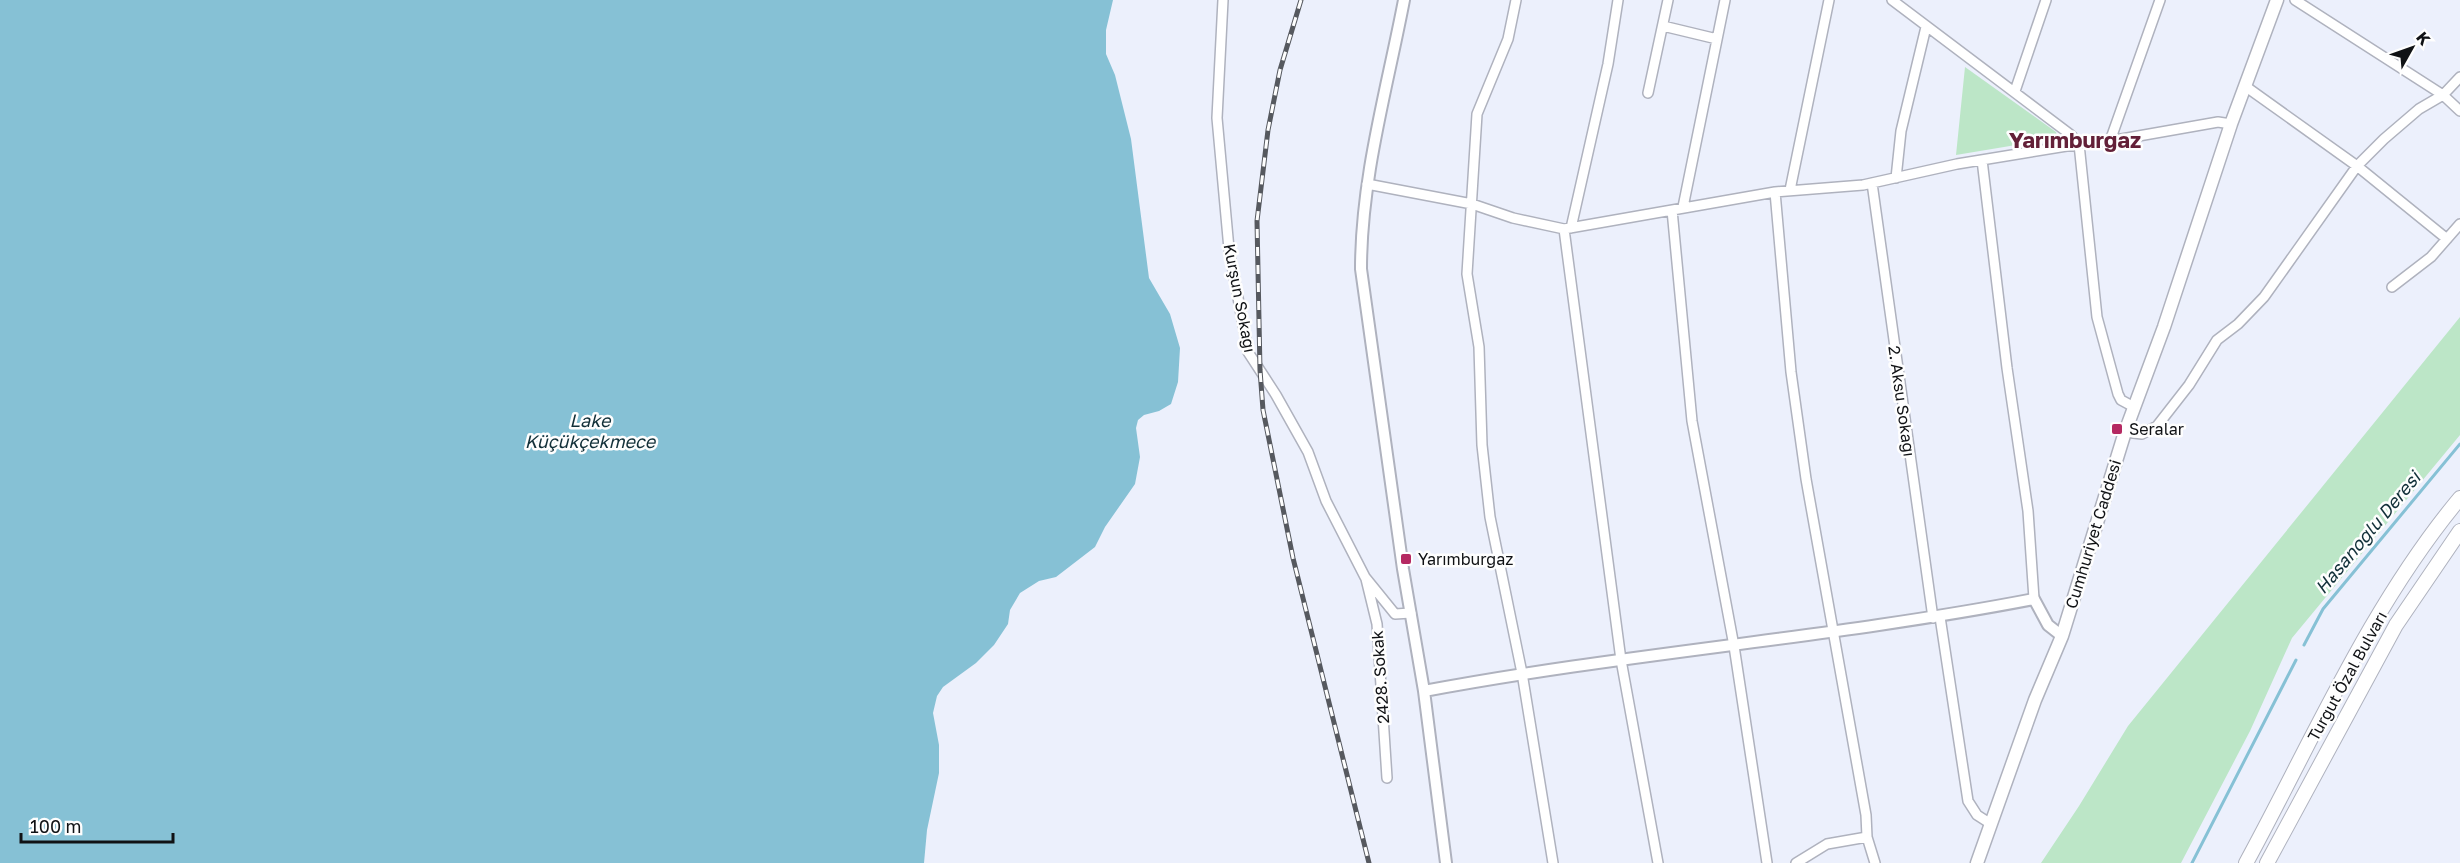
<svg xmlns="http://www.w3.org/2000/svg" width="2460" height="863" viewBox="0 0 2460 863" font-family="'Golos Text',sans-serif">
  <rect width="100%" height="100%" fill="#ecf0fc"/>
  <path fill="#bce6c7" d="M1965,67L2056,132L2058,138L1956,155Z
    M2460,317V435L2292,638L2250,731L2181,863H2041L2079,806L2128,726Z"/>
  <path fill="#86c1d5" d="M0,0H1113L1106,30V54L1115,75L1131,139L1149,278L1170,314L1180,348L1178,382L1171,404L1159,411L1144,415L1138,420L1136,428L1140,457L1135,484L1105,527L1095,547L1056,577L1039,581L1020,593L1010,610L1008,624L994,645L976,663L943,687L937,696L933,713L939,745V773L927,830L924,863H0Z"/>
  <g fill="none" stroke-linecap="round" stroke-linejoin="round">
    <path stroke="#86c1d5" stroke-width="3" d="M2304,645L2323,609L2460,444
      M2192,863L2296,660"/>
    <defs>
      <path id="minor" d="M1223,0L1217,118L1229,249L1248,352L1276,395L1308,452L1326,501L1365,577L1395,614L1411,613
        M1516,0L1508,39L1477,114L1467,274L1479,347L1482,445L1490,517L1522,673L1553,863
        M1892,0L2071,135L2079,144L2097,317L2118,394L2121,400L2134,407
        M2295,0L2443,95L2460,111
        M1663,26L1717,39
        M2245,86L2357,166L2447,239
        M2015,91L2046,0
        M1648,93L1668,0
        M2110,141L2160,0
        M1982,160L2007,368L2028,511L2034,599
        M1896,178L1901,131L1926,27
        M1872,183L1933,618
        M1367,184L1472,204L1513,218L1564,229L1775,192L1863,185L1957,164L2079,144L2110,141L2218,122L2231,124
        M1790,190L1829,0
        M1775,192L1791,372L1806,479L1866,815L1867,837L1875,863
        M1683,207L1725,0
        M1672,210L1692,421L1734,646L1767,863
        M1571,228L1608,64L1618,0
        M1564,229L1621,660L1658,863
        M2392,287L2431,257L2460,224
        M2125,432L2142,434L2157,426L2189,385L2217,340L2238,324L2264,297L2357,166L2384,139L2419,109L2443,95L2460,77
        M1366,579L1377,624L1387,778
        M1940,617L1968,801L1977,815L1991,824
        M1796,863L1827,844L1867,837"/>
      <path id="tertiary" d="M1404,0C1387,89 1361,178 1361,269L1403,569L1424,691L1446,863
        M1424,691C1626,653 1832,638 2034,599L2048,625L2062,636"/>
      <path id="secondary" d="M1977,863L2035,700L2062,636L2125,432L2164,327L2231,124L2277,0"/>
      <path id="primary" d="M2246,863C2313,740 2370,606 2460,498
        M2267,863L2396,625L2460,531"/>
    </defs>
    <use href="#minor" stroke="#afb2be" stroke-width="12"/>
    <use href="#tertiary" stroke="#afb2be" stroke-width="14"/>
    <use href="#secondary" stroke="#afb2be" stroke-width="15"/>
    <use href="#primary" stroke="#afb2be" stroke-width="16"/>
    <use href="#minor" stroke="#fff" stroke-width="9"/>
    <use href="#tertiary" stroke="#fff" stroke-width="10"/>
    <use href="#secondary" stroke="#fff" stroke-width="12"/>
    <use href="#primary" stroke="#fff" stroke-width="14"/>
    <defs>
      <path id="rail" d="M1301,0L1280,70L1268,130L1257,221L1260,370L1263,410L1293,558L1369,863"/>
    </defs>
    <use href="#rail" stroke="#56595f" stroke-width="5"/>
    <use href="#rail" stroke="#fefefe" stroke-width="3" stroke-dasharray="9" stroke-linecap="butt"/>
  </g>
  <g fill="#b52962" stroke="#fefefe" stroke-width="2">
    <rect x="2111" y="423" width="12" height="12" rx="3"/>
    <rect x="1400" y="553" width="12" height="12" rx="3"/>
  </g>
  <g text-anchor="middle" stroke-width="5" stroke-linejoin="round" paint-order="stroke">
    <g font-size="16" fill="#101215" stroke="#fefefe">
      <text transform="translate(1240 298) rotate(79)" y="6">Kurşun Sokağı</text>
      <text transform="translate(1902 401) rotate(82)" y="6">2. Aksu Sokağı</text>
      <text transform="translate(2093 534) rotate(-73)" y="6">Cumhuriyet Caddesi</text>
      <text transform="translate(2347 676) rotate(-61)" y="6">Turgut Özal Bulvarı</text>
      <text transform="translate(1380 677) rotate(-94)" y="6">2428. Sokak</text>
    </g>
    <g font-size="16" fill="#101215" stroke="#fefefe" text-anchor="start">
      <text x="2129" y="435">Seralar</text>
      <text x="1418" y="565">Yarımburgaz</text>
    </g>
    <g font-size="18" font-style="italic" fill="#123039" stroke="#fefefe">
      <text x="590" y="427">Lake<tspan x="590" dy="21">Küçükçekmece</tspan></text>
      <text transform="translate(2368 533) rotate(-50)" y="6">Hasanoğlu Deresi</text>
    </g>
    <g font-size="22" font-weight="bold" fill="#632038" stroke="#fefefe">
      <text x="2075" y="148">Yarımburgaz</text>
    </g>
  </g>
  <g transform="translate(2412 48) rotate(50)" stroke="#fefefe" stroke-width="4.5" paint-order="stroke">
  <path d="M0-4.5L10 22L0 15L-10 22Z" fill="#101215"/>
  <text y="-9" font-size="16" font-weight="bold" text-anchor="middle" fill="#101215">K</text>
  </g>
  <path d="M21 833v9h152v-9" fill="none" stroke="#101215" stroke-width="3"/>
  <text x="30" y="833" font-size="18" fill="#101215" stroke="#fefefe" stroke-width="4.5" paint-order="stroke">100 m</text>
</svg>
